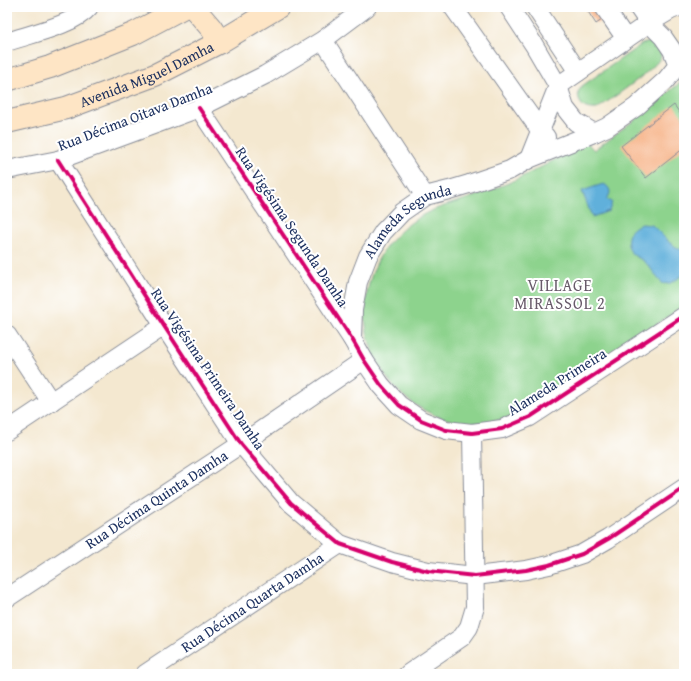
<svg xmlns="http://www.w3.org/2000/svg" width="691" height="681" viewBox="0 0 691 681" font-family="'Gentium Book Plus',serif">
  <rect width="100%" height="100%" fill="#fff"/>
  <filter id="ink" filterUnits="userSpaceOnUse"><feTurbulence type="fractalNoise" baseFrequency=".025" numOctaves="2"/><feDisplacementMap in="SourceGraphic" scale="8" xChannelSelector="R" yChannelSelector="G"/><feConvolveMatrix kernelMatrix="1 2 1 2 8 2 1 2 1" color-interpolation-filters="sRGB"/></filter>
  <filter id="wash" filterUnits="userSpaceOnUse"><feTurbulence type="fractalNoise" baseFrequency=".012" numOctaves="4" result="noise"/><feDisplacementMap in="SourceGraphic" scale="16" xChannelSelector="R" yChannelSelector="G"/><feGaussianBlur stdDeviation="0.9" result="paint"/><feColorMatrix in="noise" values="0 0 0 0 0 0 0 0 0 0 0 0 0 0 0 0 0 1.4 0 .05"/><feComposite in="paint" operator="in"/></filter>
  <g filter="url(#wash)">
    <rect width="100%" height="100%" fill="#f4e8d0"/>
    <path fill="#8dd38d" stroke="#548176" d="M650,42L659,47C660,49 661,54 661,56C659,67 608,101 597,109C583,110 579,105 578,92L582,86L642,44Z
      M684,79V306L524,413C509,418 495,422 480,423C417,426 365,373 365,311C366,288 373,264 387,246C396,234 408,224 421,216C433,209 447,205 460,201C476,196 491,190 506,184C534,172 560,157 586,142L594,150L644,113Z"/>
    <path fill="#61b0db" stroke="#3e709c" d="M604,184C611,188 612,194 606,199L612,202L609,211L592,217L582,191L600,185Z
      M642,224L652,225L670,243L679,249L684,251V274C677,279 670,286 662,283C656,277 652,269 646,263C642,259 636,257 632,254C630,251 629,248 628,245C626,234 632,227 642,224Z"/>
    <g id="blocks">
      <path fill="#f6ae80" d="M585,7H621L596,24Z
        M674,105L684,119V148L646,178L621,146Z"/>
    </g>
  </g>
  <g filter="url(#ink)">
    <use href="#blocks" fill-opacity="0" stroke="#888c97" stroke-width="1"/>
    <g fill="none" stroke-linecap="round" stroke-linejoin="round">
      <defs>
        <g id="street">
          <path d="M453,7L540,130L546,137"/>
          <path d="M509,7L534,45L558,86L565,108L576,122L594,133"/>
          <path d="M535,7L578,72"/>
          <path d="M604,7L626,39"/>
          <path d="M638,7L649,23L663,37L672,50L678,65"/>
          <path d="M323,40L425,196"/>
          <path d="M7,42C30,34 74,25 89,7"/>
          <path d="M199,108L352,339L364,360L381,385L399,405L421,420L446,430L472,433L502,429L530,417L684,316"/>
          <path d="M529,159L558,86L649,23L671,10L679,7"/>
          <path d="M58,160L164,326L241,444L291,503L340,544L392,562L428,571L475,576L526,570L549,565L582,554L608,539L684,488"/>
          <path d="M7,170L58,160L199,108L265,75L323,40L367,7"/>
          <path d="M7,335L51,402"/>
          <path id="s1" d="M352,339L353,310L358,282L368,256L383,232L402,212L425,196L449,190L469,184L510,170L529,159L594,133L607,127L636,107L666,80L678,65L684,58"/>
          <path d="M7,431L164,326"/>
          <path id="s2" d="M7,598L241,444L364,360"/>
          <path id="s3" d="M145,674L340,544"/>
          <path d="M408,674L462,637L469,627L475,607L472,433"/>
        </g>
        <g id="secondary">
          <path d="M193,7L211,28L220,42"/>
          <path d="M7,80L50,67L133,34L184,7"/>
          <path id="s4" d="M7,122L66,108L155,75L220,42L278,7"/>
        </g>
      </defs>
      <use href="#street" stroke="#888c97" stroke-width="20"/>
      <use href="#secondary" stroke="#888c97" stroke-width="24"/>
      <use href="#street" stroke="#fff" stroke-width="18"/>
      <use href="#secondary" stroke="#fee5c5" stroke-width="22"/>
      <defs>
        <path id="cycleway" d="M199,108L352,339L364,360L381,385L399,405L421,420L446,430L472,433L502,429L530,417L684,316
          M58,160L164,326L241,444L291,503L340,544L392,562L428,571L475,576L526,570L549,565L582,554L608,539L684,488"/>
      </defs>
      <use href="#cycleway" stroke="#fff" stroke-width="6"/>
      <use href="#cycleway" stroke="#d6006c" stroke-width="4"/>
    </g>
  </g>
  <g text-anchor="middle" stroke-width="4" stroke-linejoin="round" paint-order="stroke">
    <g font-size="15" fill="#1b2f5e" stroke="#fff">
      <text dy="5" stroke="none"><textPath href="#s4" startOffset="148">Avenida Miguel Damha</textPath></text>
      <text transform="translate(135 117) rotate(-21)" y="5">Rua Décima Oitava Damha</text>
      <text dy="5" stroke="none"><textPath href="#s1" startOffset="140">Alameda Segunda</textPath></text>
      <text transform="translate(292 227) rotate(56)" y="5">Rua Vigésima Segunda Damha</text>
      <text transform="translate(208 369) rotate(56)" y="5">Rua Vigésima Primeira Damha</text>
      <text transform="translate(557 382) rotate(-32)" y="5">Alameda Primeira</text>
      <text dy="5" stroke="none"><textPath href="#s2" startOffset="179">Rua Décima Quinta Damha</textPath></text>
      <text dy="5" stroke="none"><textPath href="#s3" startOffset="129">Rua Décima Quarta Damha</textPath></text>
    </g>
    <g font-size="16" letter-spacing="1" fill="#685b6a" stroke="#fff">
      <text x="560" y="291">VILLAGE<tspan x="560" dy="18">MIRASSOL 2</tspan></text>
    </g>
  </g>
  <rect width="691" height="681" fill="none" stroke="#fff" stroke-width="24"/>
</svg>
